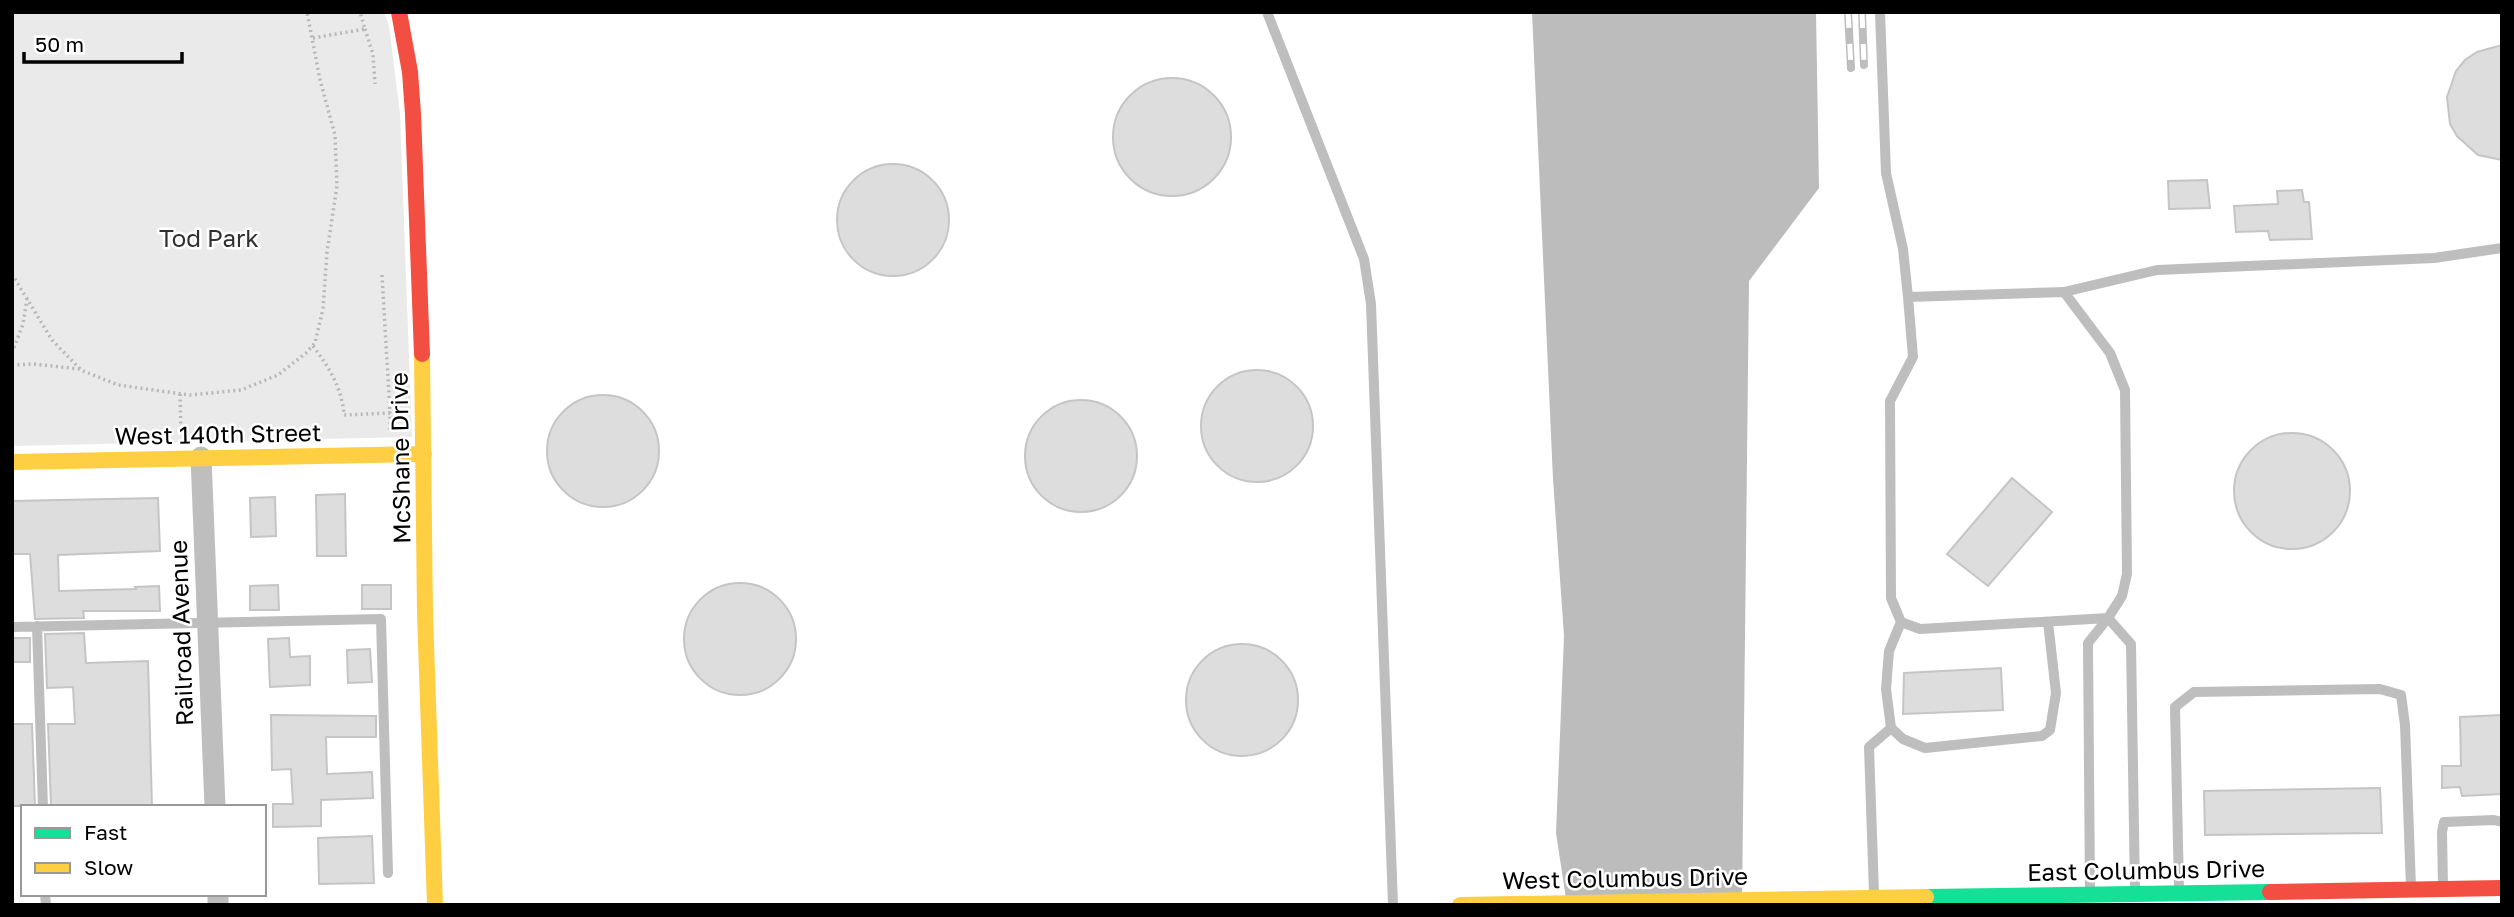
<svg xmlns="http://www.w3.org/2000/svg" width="2514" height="917" viewBox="0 0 2514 917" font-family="'Golos Text',sans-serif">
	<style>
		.green { fill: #eaeaea }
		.water { fill: #bcbcbc }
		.building { fill: #ddd; stroke: #c5c5c5; stroke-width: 2 }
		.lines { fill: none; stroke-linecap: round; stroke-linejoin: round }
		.path { stroke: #b8b8b8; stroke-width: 3.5; stroke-dasharray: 2 3.5; stroke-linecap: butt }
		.lane { stroke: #bebebe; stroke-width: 10 }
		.street { stroke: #bebebe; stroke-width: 21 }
		.fast { stroke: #16e098; stroke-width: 16 }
		.slow { stroke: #ffcf43; stroke-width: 16 }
		.jam { stroke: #f24e42; stroke-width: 16 }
		.rail-casing { stroke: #bdbdbd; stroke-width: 8 }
		.rail { stroke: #fff; stroke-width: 5; stroke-dasharray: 16; stroke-linecap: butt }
		.labels { text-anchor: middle; stroke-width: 5; stroke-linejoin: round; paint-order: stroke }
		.park-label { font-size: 24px; fill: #303030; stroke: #fff }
		.street-label { font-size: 24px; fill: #000; stroke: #fff }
	</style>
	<rect width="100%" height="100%" fill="#fff"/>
	<path class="green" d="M 12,12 L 384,12 L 389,26 L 400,114 L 412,437 L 12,446 Z"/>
	<path class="water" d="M 1532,12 L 1816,12 L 1819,188 L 1749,281 L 1742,905 L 1567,905 L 1556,833 L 1564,636 L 1553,479 Z"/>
	<path class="building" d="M 2502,45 L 2502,160 L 2478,155 L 2457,136 L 2450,124 L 2447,97 L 2456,71 L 2465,60 L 2477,52 Z
		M1113 137a59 59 0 1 1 118 0a59 59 0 1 1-118 0Z
		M837 220a56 56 0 1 1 112 0a56 56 0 1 1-112 0Z
		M 2207,180 L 2210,208 L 2169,209 L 2168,181 Z
		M 2302,190 L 2304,202 L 2309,202 L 2312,239 L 2270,240 L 2268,231 L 2236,232 L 2234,206 L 2278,204 L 2277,191 Z
		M1201 426a56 56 0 1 1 112 0a56 56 0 1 1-112 0Z
		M547 451a56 56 0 1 1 112 0a56 56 0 1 1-112 0Z
		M1025 456a56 56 0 1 1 112 0a56 56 0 1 1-112 0Z
		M2234 491a58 58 0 1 1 116 0a58 58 0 1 1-116 0Z
		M 2012,478 L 2052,512 L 1988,586 L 1947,554 Z
		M 345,494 L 346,556 L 317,556 L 316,495 Z
		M 275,497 L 276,536 L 251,537 L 250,498 Z
		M 158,498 L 160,551 L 58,555 L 59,591 L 136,589 L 135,587 L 159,586 L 160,611 L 83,611 L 84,618 L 35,619 L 30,554 L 12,554 L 12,501 Z
		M684 639a56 56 0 1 1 112 0a56 56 0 1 1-112 0Z
		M 278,585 L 279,610 L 250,610 L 250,586 Z
		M 362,585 L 391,585 L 391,609 L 362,609 Z
		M 84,633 L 86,663 L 148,661 L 152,807 L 51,805 L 48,724 L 75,724 L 73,687 L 47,688 L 45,634 Z
		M 12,638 L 30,638 L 30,662 L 12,662 Z
		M 289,638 L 290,657 L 310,656 L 310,685 L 270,687 L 268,639 Z
		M1186 700a56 56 0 1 1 112 0a56 56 0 1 1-112 0Z
		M 370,649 L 372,682 L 348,683 L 347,650 Z
		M 2001,668 L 2003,710 L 1903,714 L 1904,673 Z
		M 271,715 L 376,716 L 376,737 L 326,737 L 327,774 L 372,772 L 373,798 L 321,800 L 321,826 L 273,827 L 273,804 L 293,804 L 291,769 L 272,770 Z
		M 2501,715 L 2501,794 L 2462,796 L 2460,787 L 2442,788 L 2442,766 L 2461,766 L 2460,717 Z
		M 12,724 L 32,724 L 35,806 L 12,806 Z
		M 2380,788 L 2382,833 L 2205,835 L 2204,791 Z
		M 372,836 L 374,883 L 319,884 L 318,838 Z"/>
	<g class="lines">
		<path class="path" d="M 365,29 L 373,54 L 375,84
			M 313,38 L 365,29 L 360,12
			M 12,274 L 52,340 L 81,370 L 118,385 L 190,395 L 241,390 L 278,375 L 306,353 L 315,343 L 323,309 L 327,252 L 337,186 L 335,135 L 320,80 L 307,12
			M 382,275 L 390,413
			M 313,346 C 329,367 342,388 344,415 L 390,413 L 390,431
			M 12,353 L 23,324 L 27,299
			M 12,365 L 33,364 L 80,369
			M 180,394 L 181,435"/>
		<path class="lane" d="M 1267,12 L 1364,259 L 1371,304 L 1393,905
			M 1880,12 L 1886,173 L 1903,249 L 1908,297
			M 2064,292 L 2110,353 L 2125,390 L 2127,574 L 2122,596 L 2108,618 L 1920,629 L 1901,622 L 1891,598 L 1890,401 L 1913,357 L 1908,297 Z
			M 2064,292 L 2157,270 L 2434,258 L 2502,248
			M 1901,622 L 1889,651 L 1886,689 L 1891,728 L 1903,739 L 1925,748 L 2042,736 L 2050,730 L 2056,693 L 2048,622
			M 37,626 L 43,807
			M 12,627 L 381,619 L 388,873
			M 2443,887 L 2442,832 L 2444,822 L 2494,820 L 2502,822
			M 2179,889 L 2175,707 L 2194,692 L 2380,689 L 2401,695 L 2405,725 L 2411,887
			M 2090,891 L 2088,643 L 2108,618 L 2131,644 L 2135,891
			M 1874,893 L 1869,747 L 1891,728
			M 45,894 L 46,905"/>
		<path class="street" d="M 201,457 L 215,807
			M 218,894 L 218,905"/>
		<path class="fast" d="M 1926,897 L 2270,892"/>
		<path class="slow" d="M 422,354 L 425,614 L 435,905
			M 12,462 L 424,454
			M 1460,905 L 1926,897"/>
		<path class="jam" d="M 399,12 L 410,72 L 413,114 L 422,354
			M 2270,892 L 2502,888"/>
		<defs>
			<path id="rail" d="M 1848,12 L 1851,68
				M 1862,12 L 1864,65"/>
		</defs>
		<use href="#rail" class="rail-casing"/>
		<use href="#rail" class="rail"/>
	</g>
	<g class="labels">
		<g class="park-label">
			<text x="209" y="247">Tod Park</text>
		</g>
		<g class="street-label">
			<text transform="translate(218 435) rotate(-1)" y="8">West 140th Street</text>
			<text transform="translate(401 458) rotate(-91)" y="8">McShane Drive</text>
			<text transform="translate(182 633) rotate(-92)" y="8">Railroad Avenue</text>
			<text transform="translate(2146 871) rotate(-1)" y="8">East Columbus Drive</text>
			<text transform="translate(1625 879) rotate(-1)" y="8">West Columbus Drive</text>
		</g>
	</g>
	<rect width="2514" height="917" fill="none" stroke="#000000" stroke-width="28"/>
	<rect x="21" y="805" width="245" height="91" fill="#ffffff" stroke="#999999" stroke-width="2"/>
	<rect x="35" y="828" width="35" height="10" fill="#16e098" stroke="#999999" stroke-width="2"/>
	<text x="84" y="840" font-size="21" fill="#000000">Fast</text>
	<rect x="35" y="863" width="35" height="10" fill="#ffcf43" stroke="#999999" stroke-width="2"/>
	<text x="84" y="875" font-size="21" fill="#000000">Slow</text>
	<path d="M24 52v10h158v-10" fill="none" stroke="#000000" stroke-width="3.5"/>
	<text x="35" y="52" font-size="21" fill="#000000" stroke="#ffffff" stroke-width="5" paint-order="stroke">50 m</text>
</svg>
